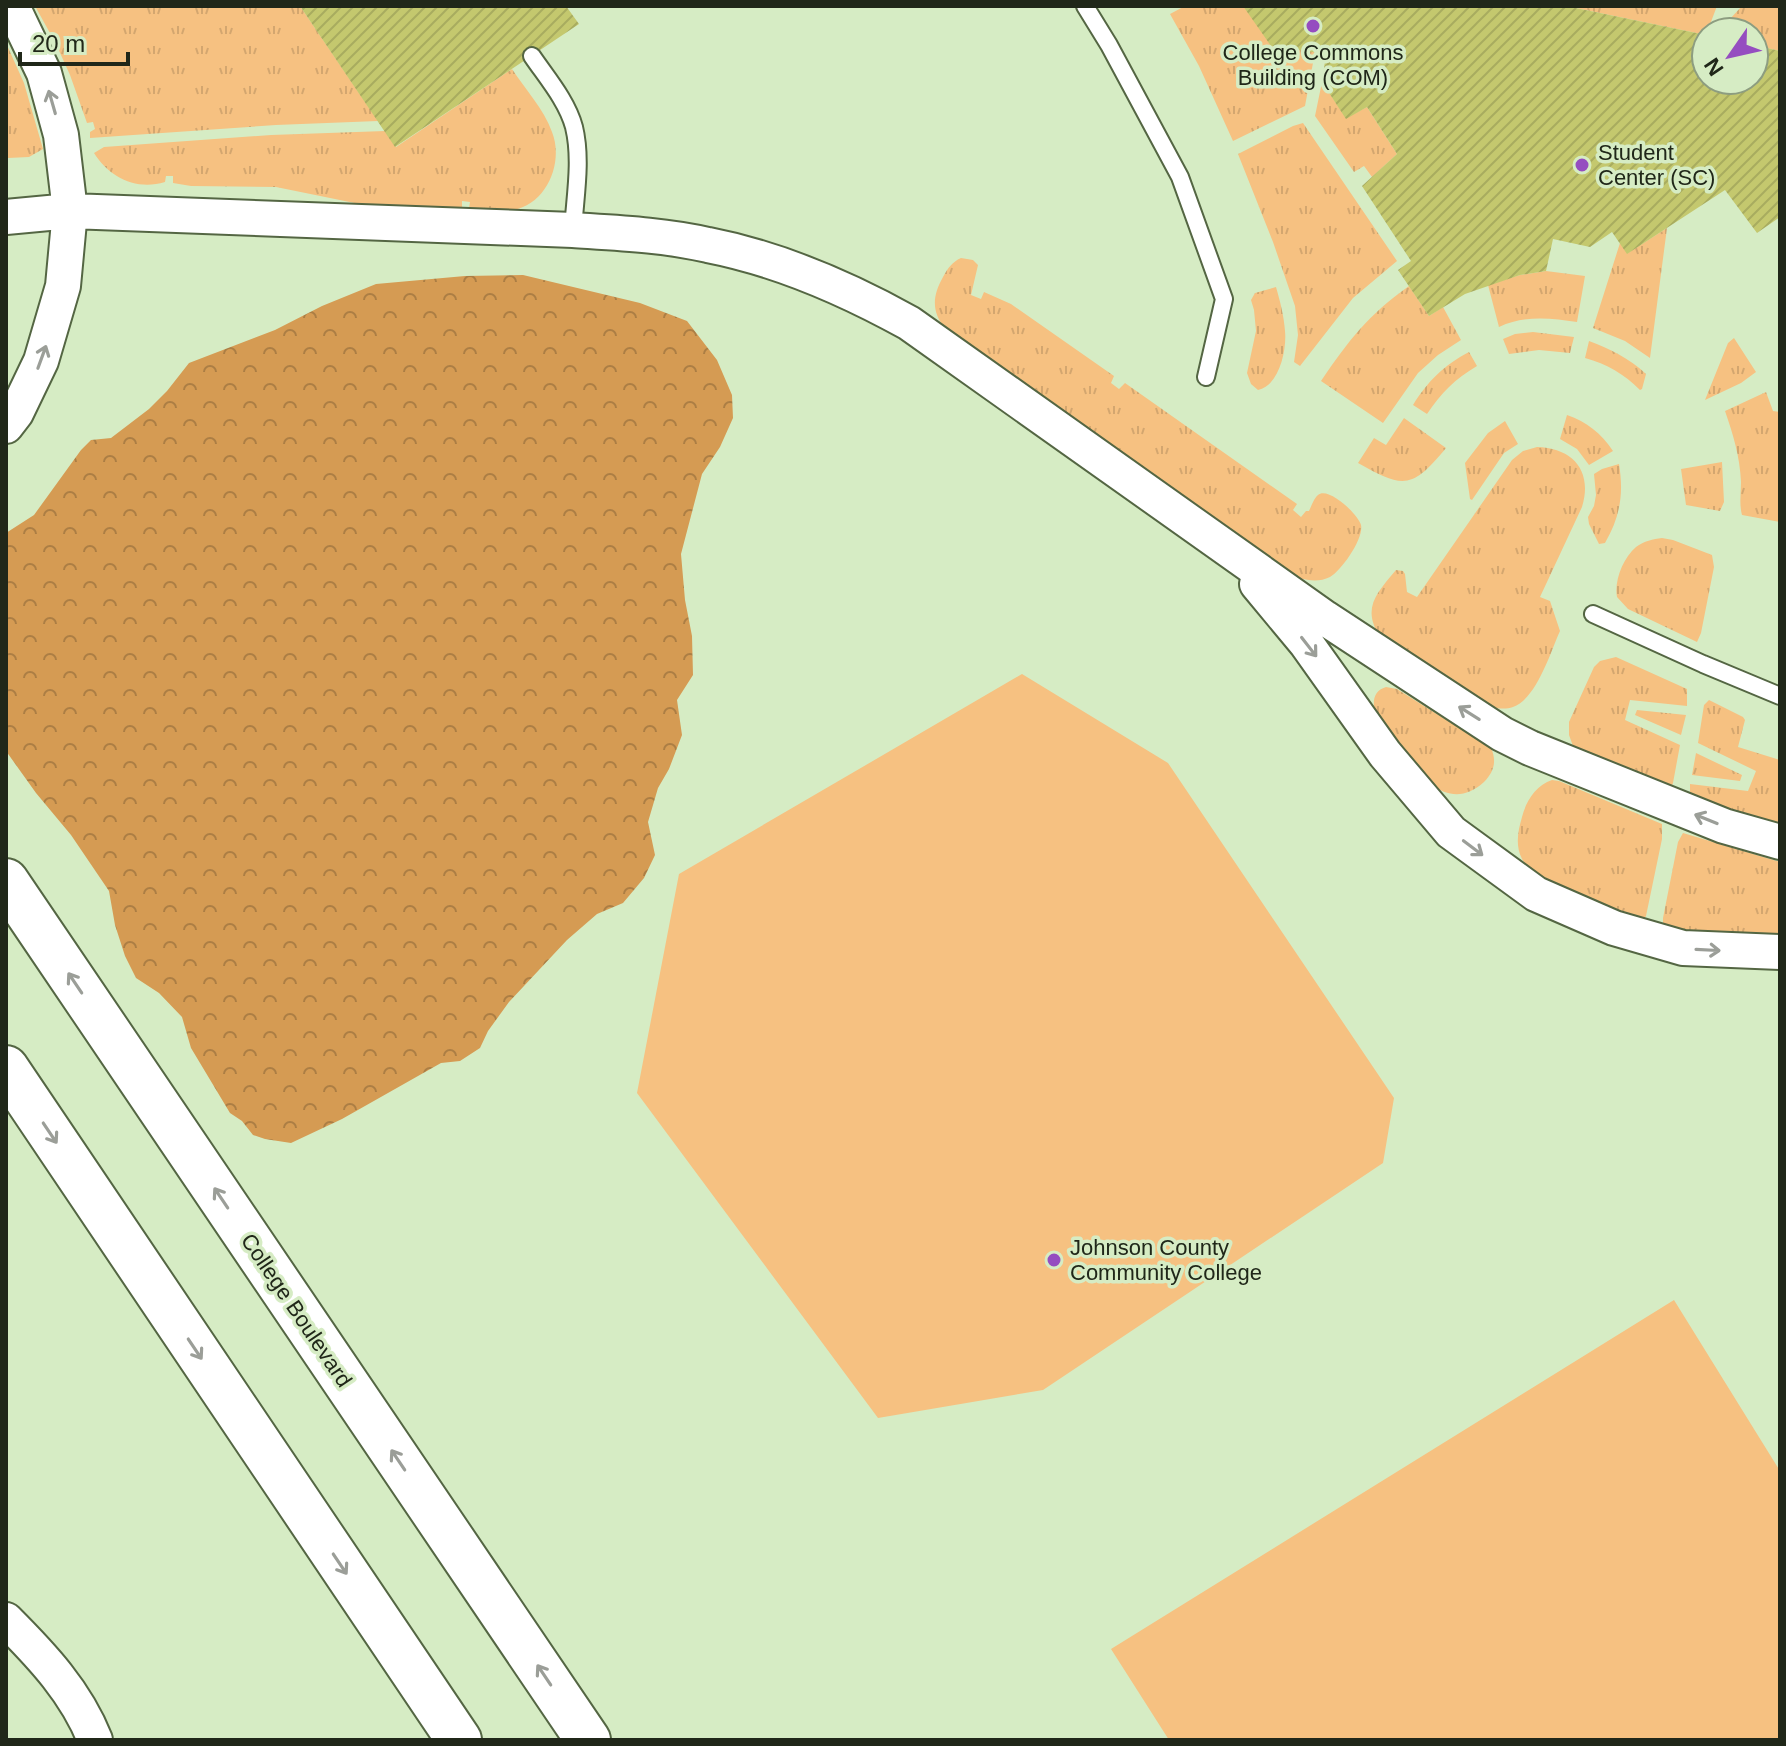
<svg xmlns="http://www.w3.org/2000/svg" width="1786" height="1746" viewBox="0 0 1786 1746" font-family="Arial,sans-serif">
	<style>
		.grass { fill: url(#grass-tufts) }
		.forest { fill: url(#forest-crowns) }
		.green { fill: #f6c181 }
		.building { fill: url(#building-hatch) }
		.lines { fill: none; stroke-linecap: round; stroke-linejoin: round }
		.lane-casing { stroke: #546643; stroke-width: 20 }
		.street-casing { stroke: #546643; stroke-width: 38 }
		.secondary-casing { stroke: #546643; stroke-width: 48 }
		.lane { stroke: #fff; stroke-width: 16 }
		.street { stroke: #fff; stroke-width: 34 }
		.secondary { stroke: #fff; stroke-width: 44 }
		.oneway { stroke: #9b9e98 }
		.poi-dot { fill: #954dc0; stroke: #d6ecc4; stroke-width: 3 }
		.labels { text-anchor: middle; stroke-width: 7; stroke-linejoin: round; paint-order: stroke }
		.poi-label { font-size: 22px; fill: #202719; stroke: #d6ecc4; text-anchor: start }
		.street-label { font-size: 22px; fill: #202719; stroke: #d6ecc4 }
	</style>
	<defs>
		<pattern id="grass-tufts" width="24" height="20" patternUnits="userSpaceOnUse" patternTransform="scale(2)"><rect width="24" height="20" fill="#f6c181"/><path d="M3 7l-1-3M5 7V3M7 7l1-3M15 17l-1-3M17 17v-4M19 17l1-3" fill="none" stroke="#d3a66f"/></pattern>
		<pattern id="forest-crowns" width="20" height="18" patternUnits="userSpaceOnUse" patternTransform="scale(2)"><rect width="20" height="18" fill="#d59b53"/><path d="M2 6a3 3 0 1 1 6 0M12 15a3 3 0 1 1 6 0" fill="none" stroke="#ac7e44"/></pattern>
		<pattern id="building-hatch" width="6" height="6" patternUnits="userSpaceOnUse" patternTransform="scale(2)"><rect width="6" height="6" fill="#c4c86e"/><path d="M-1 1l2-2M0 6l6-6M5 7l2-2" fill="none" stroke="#a8ac5f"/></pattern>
	</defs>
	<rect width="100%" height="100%" fill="#d6ecc4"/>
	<path class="grass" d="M 35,6 L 300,6 L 378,121 L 276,125 L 90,138 L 90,132 L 95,129 L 93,122 L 87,123 L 70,75 L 56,44 Z
		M 1185,6 L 1243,6 L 1315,52 L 1305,106 L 1233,141 L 1199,66 L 1170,14 Z
		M 1566,6 L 1717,6 L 1706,35 Z
		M 1742,6 L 1780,6 L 1780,51 L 1754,45 L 1754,32 L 1728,32 L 1729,20 Z
		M 6,43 L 24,83 L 43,149 L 29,157 L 8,158 L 6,149 Z
		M 512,69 C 525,89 544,109 552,132 C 564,162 547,204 513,210 C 498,213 483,210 469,208 L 470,202 L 462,201 L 462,208 L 454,211 L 384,209 L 276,187 L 191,186 L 173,183 L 173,176 L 166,176 L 165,182 C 136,191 109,177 94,153 L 104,147 L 271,135 L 385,131 L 396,147 Z
		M 1322,82 L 1346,118 L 1367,107 L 1397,154 L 1372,177 L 1364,166 L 1354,172 L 1315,116 Z
		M 1303,123 L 1397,261 L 1353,298 L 1300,366 L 1294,362 L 1298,335 L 1295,306 L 1273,242 L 1238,154 L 1293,126 Z
		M 1667,228 L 1650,358 L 1625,341 L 1593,328 L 1620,243 L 1628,253 Z
		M 961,258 L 973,260 L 978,265 L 971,295 L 981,299 L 984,292 L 1011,304 L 1114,376 L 1111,383 L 1119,389 L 1125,383 L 1297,504 L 1293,510 L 1301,517 L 1306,511 L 1309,511 C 1311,507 1314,498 1318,495 C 1328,486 1358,514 1361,525 C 1364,538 1342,570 1330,577 C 1320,582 1310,581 1299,578 L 944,327 C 931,310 933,295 943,277 C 948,268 952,262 961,258 Z
		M 1546,271 L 1585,276 L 1577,322 C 1550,318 1525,315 1499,327 L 1488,285 L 1520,275 Z
		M 1409,286 L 1429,316 L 1443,307 L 1461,340 L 1438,355 L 1418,373 L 1383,423 L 1321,381 C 1349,340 1368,315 1409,286 Z
		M 1276,287 C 1280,301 1284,316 1285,331 C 1287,350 1279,386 1258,390 L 1251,384 L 1247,373 L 1256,331 L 1254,310 L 1251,300 L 1255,293 Z
		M 1533,332 L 1574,337 L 1570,353 L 1539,350 L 1509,354 L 1503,339 L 1515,334 Z
		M 1734,338 L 1756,372 L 1741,383 L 1705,400 L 1728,343 Z
		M 1589,341 C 1610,349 1629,358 1646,374 L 1642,389 L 1640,390 C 1624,374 1607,364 1585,358 Z
		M 1469,352 L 1477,366 C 1455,379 1441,393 1427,414 L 1413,405 C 1428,381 1444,365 1469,352 Z
		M 1766,392 L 1773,411 L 1780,412 L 1780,522 L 1742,515 C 1739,504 1741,493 1741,482 C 1740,457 1733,434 1725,411 Z
		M 1567,415 C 1587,422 1601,433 1613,451 L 1589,465 L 1577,449 L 1560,439 Z
		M 1404,418 L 1446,448 C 1412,489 1404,489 1358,463 L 1374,438 L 1386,445 Z
		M 1505,421 L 1518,444 L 1504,453 L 1472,500 L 1470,499 L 1465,463 L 1488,433 Z
		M 1537,447 C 1573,448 1593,471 1582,507 L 1540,597 L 1550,601 L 1560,631 C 1550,653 1537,698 1513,707 C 1505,710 1497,708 1488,707 L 1381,638 C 1361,609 1376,594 1396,570 L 1403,571 L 1405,574 L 1407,592 L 1417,597 L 1512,460 L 1523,451 Z
		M 1722,462 L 1724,502 L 1720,511 L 1686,505 L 1681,469 Z
		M 1619,464 C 1624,494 1620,517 1605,543 L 1599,544 L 1589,524 L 1588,517 L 1594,506 L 1596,495 L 1594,474 L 1602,469 Z
		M 1662,538 L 1673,540 L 1712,555 L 1714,567 L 1701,633 L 1697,642 L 1628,609 L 1617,597 C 1614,581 1623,558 1636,547 C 1644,541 1653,539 1662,538 Z
		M 1616,657 L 1687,689 L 1687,706 L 1630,700 L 1625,720 L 1680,745 L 1673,783 L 1669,792 L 1579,753 L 1573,746 L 1569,735 L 1569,722 L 1594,667 L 1600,661 Z
		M 1386,687 L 1397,689 L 1491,748 C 1497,761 1494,772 1484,782 C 1436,826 1395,739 1374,707 C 1373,697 1376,690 1386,687 Z
		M 1709,700 L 1743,717 L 1745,720 L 1738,747 L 1780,760 L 1780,829 L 1690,800 L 1690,784 L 1748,791 L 1756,771 L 1698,743 L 1704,705 Z
		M 1637,710 L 1686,715 L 1681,735 L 1635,715 Z
		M 1696,753 L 1742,775 L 1740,781 L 1692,775 Z
		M 1552,780 L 1559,781 L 1662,824 L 1662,839 L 1646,916 L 1641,923 C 1615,911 1534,882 1522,859 C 1515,845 1518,831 1522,817 C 1526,801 1536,785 1552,780 Z
		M 1683,833 L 1780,862 L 1780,944 L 1663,930 L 1663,918 L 1678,842 Z"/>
	<path class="forest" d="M 523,275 L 640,303 L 687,321 L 717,360 L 732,395 L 733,418 L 720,447 L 702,474 L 681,554 L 685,600 L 692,636 L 693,675 L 677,700 L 682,735 L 669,769 L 658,788 L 648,822 L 655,855 L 644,878 L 623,903 L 597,914 L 567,940 L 509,1002 L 488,1031 L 480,1048 L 460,1061 L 441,1063 L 342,1119 L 291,1143 L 265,1139 L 253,1135 L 242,1121 L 230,1113 L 191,1048 L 182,1017 L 159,993 L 136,978 L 125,956 L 115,925 L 109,891 L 71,835 L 36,793 L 6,751 L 6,533 L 34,515 L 81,450 L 91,440 L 111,438 L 149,409 L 167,391 L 189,363 L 275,330 L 322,306 L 376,284 L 465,276 Z"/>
	<path class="green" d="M 1022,674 L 1168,763 L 1394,1098 L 1383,1163 L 1043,1390 L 878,1418 L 637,1093 L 679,874 Z
		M 1674,1300 L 1780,1471 L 1780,1740 L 1169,1740 L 1111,1649 Z"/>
	<path class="building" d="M 300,6 L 566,6 L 579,24 L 395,147 Z
		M 1243,6 L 1566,6 L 1706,35 L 1706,80 L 1754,80 L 1754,45 L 1780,51 L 1780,217 L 1757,233 L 1725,190 L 1627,254 L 1612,232 L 1590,247 L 1553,239 L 1546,271 L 1520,275 L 1465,294 L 1429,316 L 1398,270 L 1411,261 L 1362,186 L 1397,154 L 1367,107 L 1346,119 L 1322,82 L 1326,54 L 1271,46 Z"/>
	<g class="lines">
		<defs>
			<path id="lane" d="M 1085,6 L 1109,45 L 1180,177 L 1224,299 L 1206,377
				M 532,56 C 547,78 567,101 574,127 C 582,160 575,197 573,230
				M 1593,614 L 1703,664 L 1780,696"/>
			<path id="street" d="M 6,217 L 70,211 L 573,230 C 618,233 664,235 708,245 C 780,259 846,288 909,323 L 1325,618 L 1502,734 L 1530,748 L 1724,826 L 1780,842
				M 6,426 L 16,413 L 41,361 L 63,286 L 70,211 L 61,135 L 44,73 L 12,6
				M 1257,584 L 1306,643 L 1385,754 L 1451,832 L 1536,894 L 1614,928 L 1683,948 L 1780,952
				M 6,1620 C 42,1656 76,1692 95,1740"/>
			<path id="secondary" d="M 6,881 L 588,1740
				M 6,1068 L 459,1740"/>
		</defs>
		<use href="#lane" class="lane-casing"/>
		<use href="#street" class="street-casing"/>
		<use href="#secondary" class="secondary-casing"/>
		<use href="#lane" class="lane"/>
		<use href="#street" class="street"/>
		<use href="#secondary" class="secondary"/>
	</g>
	<defs><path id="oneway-shaft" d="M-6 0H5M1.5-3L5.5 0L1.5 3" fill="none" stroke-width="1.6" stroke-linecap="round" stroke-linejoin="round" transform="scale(2)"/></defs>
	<g class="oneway">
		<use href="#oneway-shaft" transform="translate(52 102) rotate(-106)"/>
		<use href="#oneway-shaft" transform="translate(42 357) rotate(-70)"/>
		<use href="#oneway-shaft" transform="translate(1309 647) rotate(52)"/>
		<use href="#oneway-shaft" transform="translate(1469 713) rotate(-148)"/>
		<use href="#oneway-shaft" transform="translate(1706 819) rotate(-158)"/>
		<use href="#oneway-shaft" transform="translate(1473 848) rotate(37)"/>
		<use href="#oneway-shaft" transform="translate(1708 950) rotate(3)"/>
		<use href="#oneway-shaft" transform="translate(75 983) rotate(-124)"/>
		<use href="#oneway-shaft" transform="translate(50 1133) rotate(56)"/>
		<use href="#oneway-shaft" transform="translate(221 1198) rotate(-124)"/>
		<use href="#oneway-shaft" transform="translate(195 1349) rotate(56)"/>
		<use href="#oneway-shaft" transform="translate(398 1460) rotate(-124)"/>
		<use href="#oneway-shaft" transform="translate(340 1564) rotate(56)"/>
		<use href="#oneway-shaft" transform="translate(544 1675) rotate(-124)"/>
	</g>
	<g class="poi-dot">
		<circle cx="1313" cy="26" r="8"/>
		<circle cx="1582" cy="165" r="8"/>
		<circle cx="1054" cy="1260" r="8"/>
	</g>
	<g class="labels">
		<g class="poi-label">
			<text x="1313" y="60" text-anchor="middle">College Commons<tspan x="1313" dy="25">Building (COM)</tspan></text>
			<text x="1598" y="160">Student<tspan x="1598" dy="25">Center (SC)</tspan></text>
			<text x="1070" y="1255">Johnson County<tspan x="1070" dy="25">Community College</tspan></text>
		</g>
		<g class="street-label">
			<text transform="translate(297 1310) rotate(56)" y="8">College Boulevard</text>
		</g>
	</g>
	<rect width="1786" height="1746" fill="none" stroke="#202719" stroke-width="16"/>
	<g transform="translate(1730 56) rotate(236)"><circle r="38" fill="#d6ecc4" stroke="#8d9d80" stroke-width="2"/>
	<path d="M0-6L14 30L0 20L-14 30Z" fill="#954dc0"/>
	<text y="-12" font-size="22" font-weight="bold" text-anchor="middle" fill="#202719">N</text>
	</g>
	<path d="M20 52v12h108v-12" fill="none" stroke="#202719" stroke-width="4"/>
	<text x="32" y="52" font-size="24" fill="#202719" stroke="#d6ecc4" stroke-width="6" paint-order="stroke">20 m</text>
</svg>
